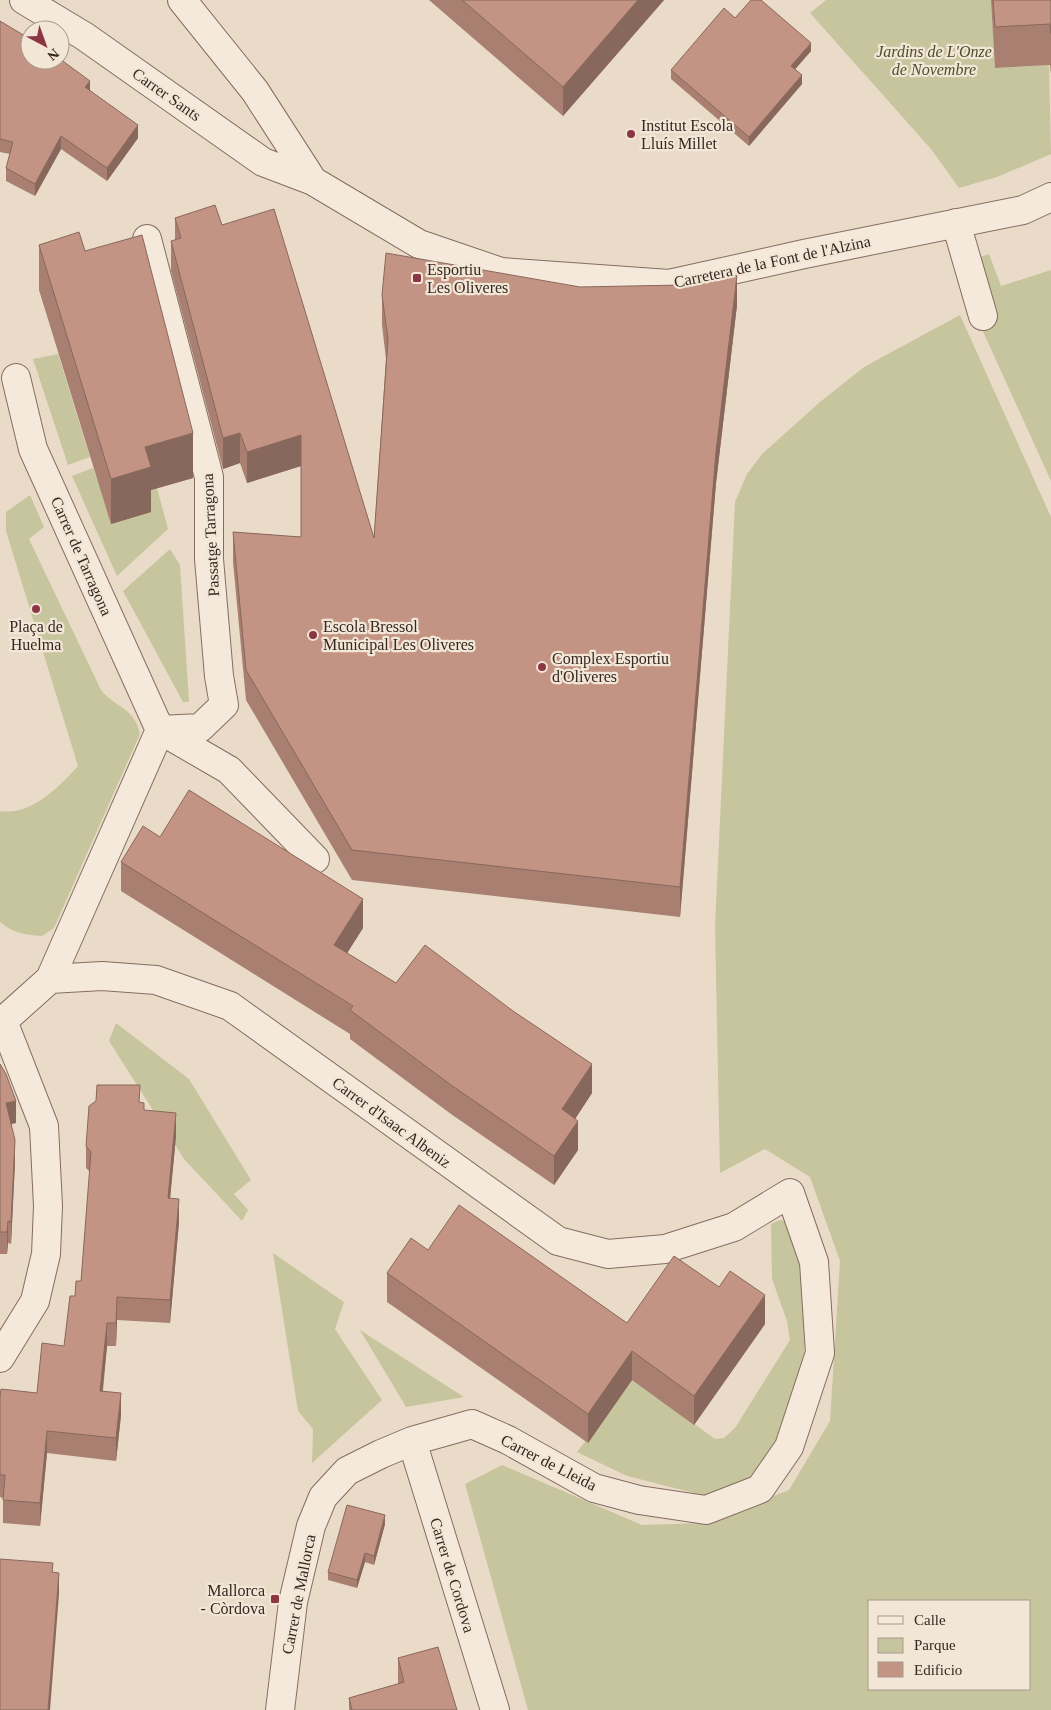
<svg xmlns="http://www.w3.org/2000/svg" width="1051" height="1710" viewBox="0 0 1051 1710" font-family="Georgia,serif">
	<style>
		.green { fill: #c7c59d; fill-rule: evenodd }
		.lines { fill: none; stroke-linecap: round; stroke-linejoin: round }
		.minor-casing { stroke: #846d5f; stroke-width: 30 }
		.minor { stroke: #f5e9db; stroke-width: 28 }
		.wall { fill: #a87f71 }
		.shaded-wall { fill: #88685c }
		.building { fill: #c39483; stroke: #88685c }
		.poi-dot { fill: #8c3644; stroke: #f2e6d7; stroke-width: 2 }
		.labels { text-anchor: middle; stroke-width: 4.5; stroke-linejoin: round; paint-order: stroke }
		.park-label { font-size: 16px; font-style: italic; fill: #4c502a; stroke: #f2e6d7 }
		.street-label { font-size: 16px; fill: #362821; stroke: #f2e6d7 }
		.poi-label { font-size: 16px; fill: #362821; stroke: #f2e6d7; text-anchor: start }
	</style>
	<rect width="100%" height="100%" fill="#eadbc9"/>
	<path class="green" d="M 826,0 L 991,0 L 995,68 L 1049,65 L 1051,154 L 997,177 L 959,188 L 931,149 L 810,13 Z
		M 989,254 L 1001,286 L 1051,270 L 1051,481 L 971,305 L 977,258 Z
		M 960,315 L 1051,517 L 1051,1710 L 528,1710 L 465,1484 L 502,1465 L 642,1525 L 704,1523 L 789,1490 L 830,1421 L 840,1261 L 810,1177 L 765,1149 L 720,1173 L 715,926 L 735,502 L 747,474 L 762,454 L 820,402 L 864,367 ZM 870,1601 L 1030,1601 L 1030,1689 L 870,1689 Z
		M 58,354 L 90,457 L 68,465 L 33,359 Z
		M 93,468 L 112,521 L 146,490 L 157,488 L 168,529 L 117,576 L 72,476 Z
		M 30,495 L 44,527 L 29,539 L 101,690 C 116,708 135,708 140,734 L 54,928 L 42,936 C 25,935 13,933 0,922 L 0,811 C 31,816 59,787 78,766 L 6,531 L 6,512 Z
		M 170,549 L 180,565 L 189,702 L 183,702 L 123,591 Z
		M 116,1023 L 189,1079 L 251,1180 L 234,1194 L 248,1210 L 242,1221 L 184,1159 L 109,1041 Z
		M 780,1220 L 789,1222 L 809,1301 L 804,1354 L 794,1396 L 774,1453 L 754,1479 L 706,1496 L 627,1476 L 577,1452 L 611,1408 L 626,1355 L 661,1400 L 715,1439 L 724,1438 L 735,1428 L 790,1340 L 787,1321 L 772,1279 L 771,1224 Z
		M 273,1253 L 344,1302 L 335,1329 L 382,1400 L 312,1463 L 313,1429 L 298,1411 Z
		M 360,1330 L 464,1397 L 406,1407 Z"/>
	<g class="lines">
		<defs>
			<path id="minor" d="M 24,0 L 84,36 L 263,162 L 313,181
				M 182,0 L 255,91 L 313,181 L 419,244 L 501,272 L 669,284 L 804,254 L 1023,210 L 1051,197
				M 956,223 L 983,316
				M 147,239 L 209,477 L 209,559 L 219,676 L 224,705 L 200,728 L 160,730
				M 16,378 L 33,449 L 160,730 L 229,770 L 315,859
				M 50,979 L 160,730
				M 3,1021 L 50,979 L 102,976 L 156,980 L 230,1006 L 558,1241 L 608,1254 L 665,1249 L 734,1227 L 790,1193 L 814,1262 L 820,1353 L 789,1447 L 760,1489 L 706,1510 L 639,1500 L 594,1488 L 508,1440 L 472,1424 L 412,1441 L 381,1454 L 347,1471 L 323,1497 L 311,1526 L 293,1602 L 280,1710
				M 0,1358 L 35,1301 L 46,1254 L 48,1206 L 44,1126 L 3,1021
				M 412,1441 L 495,1710"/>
		</defs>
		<use href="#minor" class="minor-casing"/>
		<use href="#minor" class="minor"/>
	</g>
	<path class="wall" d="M 429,0 L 664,0 L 563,116 Z
		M 991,0 L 1051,0 L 1051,74 L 1050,65 L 995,68 Z
		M 735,18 L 811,51 L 795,69 L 802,84 L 749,146 L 671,79 L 671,70 Z
		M 0,21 L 90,90 L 138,138 L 107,181 L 61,149 L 35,196 L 6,181 L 6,168 L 10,154 L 0,152 Z
		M 175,218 L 222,225 L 374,538 L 386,359 L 382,325 L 382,295 L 580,287 L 737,305 L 716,483 L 680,917 L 352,880 L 246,700 L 233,562 L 233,532 L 301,537 L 301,466 L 247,483 L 240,463 L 223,469 L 171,271 L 171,241 L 175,240 Z
		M 39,245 L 85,251 L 193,478 L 151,490 L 151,512 L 111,524 L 39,290 Z
		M 160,837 L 363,928 L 347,953 L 396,983 L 592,1093 L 575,1119 L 578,1150 L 554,1185 L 451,1114 L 350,1039 L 350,1034 L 121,891 L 121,862 Z
		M 0,1064 L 16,1123 L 11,1124 L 15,1162 L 11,1244 L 8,1243 L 7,1254 L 0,1254 Z
		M 140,1102 L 144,1110 L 176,1136 L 170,1198 L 179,1222 L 170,1323 L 117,1320 L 116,1346 L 107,1346 L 103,1391 L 121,1415 L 116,1461 L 47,1453 L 40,1526 L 3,1523 L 3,1498 L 0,1497 L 0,1397 L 37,1393 L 64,1346 L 75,1296 L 81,1281 L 90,1172 L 86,1168 L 86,1146 Z
		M 428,1250 L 627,1323 L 765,1324 L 694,1425 L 632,1380 L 588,1443 L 387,1302 L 387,1273 Z
		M 385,1524 L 374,1565 L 365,1562 L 357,1588 L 328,1580 L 328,1572 Z
		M 398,1658 L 457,1710 L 349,1710 L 349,1698 L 398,1684 Z"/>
	<path class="shaded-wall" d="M 638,0 L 664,0 L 563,116 L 563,87 Z
		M 811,43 L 811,51 L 791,74 L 791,66 Z
		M 802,75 L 802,84 L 749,146 L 749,137 Z
		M 90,81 L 90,94 L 85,87 Z
		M 138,125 L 138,138 L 107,181 L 107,168 Z
		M 61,136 L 61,149 L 35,196 L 35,184 Z
		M 737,275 L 737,305 L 716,483 L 680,917 L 680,887 L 716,452 Z
		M 193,433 L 193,478 L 151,490 L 151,512 L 111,524 L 111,479 L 145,447 Z
		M 240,433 L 240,463 L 223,469 L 223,438 Z
		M 301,435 L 301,466 L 247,483 L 247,452 Z
		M 363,899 L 363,928 L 334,974 L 334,945 Z
		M 592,1064 L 592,1093 L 562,1139 L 562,1109 Z
		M 16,1101 L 16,1123 L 6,1125 L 6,1103 Z
		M 176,1113 L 176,1136 L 168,1220 L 168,1198 Z
		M 578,1121 L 578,1150 L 554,1185 L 554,1156 Z
		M 15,1140 L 15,1162 L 11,1244 L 11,1222 Z
		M 179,1199 L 179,1222 L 170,1323 L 170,1300 Z
		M 8,1221 L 8,1243 L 7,1254 L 7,1232 Z
		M 765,1295 L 765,1324 L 694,1425 L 694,1396 Z
		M 117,1297 L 117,1320 L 116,1346 L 116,1323 Z
		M 107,1323 L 107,1346 L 100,1413 L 100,1391 Z
		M 632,1351 L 632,1380 L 588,1443 L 588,1414 Z
		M 121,1393 L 121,1415 L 116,1461 L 116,1438 Z
		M 47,1431 L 47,1453 L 40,1526 L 40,1503 Z
		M 385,1515 L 385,1524 L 374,1565 L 374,1556 Z
		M 365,1553 L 365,1562 L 357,1588 L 357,1580 Z
		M 59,1573 L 59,1594 L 50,1710 L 48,1710 Z"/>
	<path class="building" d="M 462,0 L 638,0 L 563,87 Z
		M 751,0 L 761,0 L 811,43 L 791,66 L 802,75 L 749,137 L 671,70 L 724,8 L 735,18 Z
		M 993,0 L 1051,0 L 1051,34 L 1050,24 L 995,27 Z
		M 0,21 L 30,39 L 30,60 L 60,60 L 60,59 L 90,81 L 85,87 L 138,125 L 107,168 L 61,136 L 35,184 L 6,168 L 13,142 L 0,139 Z
		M 215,205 L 222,225 L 274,209 L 374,538 L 388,339 L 382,295 L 386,253 L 580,287 L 681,285 L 737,275 L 716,452 L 680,887 L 352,850 L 246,670 L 233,532 L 301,537 L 301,435 L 247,452 L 240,433 L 223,438 L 171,241 L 181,238 L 175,218 Z
		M 79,232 L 85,251 L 142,235 L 193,433 L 145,447 L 151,467 L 111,479 L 39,245 Z
		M 189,790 L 363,899 L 334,945 L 396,983 L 425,945 L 513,1011 L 592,1064 L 562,1109 L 578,1121 L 554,1156 L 451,1085 L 350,1010 L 353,1006 L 121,862 L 143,826 L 160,837 Z
		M 0,1064 L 6,1074 L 16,1101 L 6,1103 L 15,1140 L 11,1222 L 8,1221 L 7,1232 L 0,1232 Z
		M 97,1085 L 140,1085 L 139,1102 L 144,1103 L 144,1110 L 176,1113 L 168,1198 L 179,1199 L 170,1300 L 117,1297 L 116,1323 L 107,1323 L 100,1391 L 121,1393 L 116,1438 L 47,1431 L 40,1503 L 3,1500 L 5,1475 L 0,1475 L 0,1397 L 1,1389 L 37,1393 L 42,1343 L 64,1346 L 70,1296 L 75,1296 L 76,1281 L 81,1281 L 91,1152 L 86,1146 L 89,1106 L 96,1101 Z
		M 459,1205 L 627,1323 L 674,1256 L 719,1287 L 730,1271 L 765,1295 L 694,1396 L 632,1351 L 588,1414 L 387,1273 L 411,1238 L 428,1250 Z
		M 347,1505 L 385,1515 L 374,1556 L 365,1553 L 357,1580 L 328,1572 Z
		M 0,1559 L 53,1563 L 52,1572 L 59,1573 L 48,1710 L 0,1710 Z
		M 438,1647 L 457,1710 L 352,1710 L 349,1698 L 404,1682 L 398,1658 Z"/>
	<g class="poi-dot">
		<circle cx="631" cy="134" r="5"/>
		<rect x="412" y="273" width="10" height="10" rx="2.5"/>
		<circle cx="36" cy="609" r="5"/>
		<circle cx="313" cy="635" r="5"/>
		<circle cx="542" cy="667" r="5"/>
		<rect x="270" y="1594" width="10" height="10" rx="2.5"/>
	</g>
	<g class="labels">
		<g class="park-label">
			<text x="934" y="57">Jardins de L'Onze<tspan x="934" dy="18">de Novembre</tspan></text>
		</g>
		<g class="street-label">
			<text transform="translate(167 94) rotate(35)" y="6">Carrer Sants</text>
			<text transform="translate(772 261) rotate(-12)" y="6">Carretera de la Font de l'Alzina</text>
			<text transform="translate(210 535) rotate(-93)" y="6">Passatge Tarragona</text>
			<text transform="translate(82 556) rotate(66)" y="6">Carrer de Tarragona</text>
			<text transform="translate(392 1122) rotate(36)" y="6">Carrer d'Isaac Albeniz</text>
			<text transform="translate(549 1462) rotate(27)" y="6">Carrer de Lleida</text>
			<text transform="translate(453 1575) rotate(73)" y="6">Carrer de Cordova</text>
			<text transform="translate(298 1594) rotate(-79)" y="6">Carrer de Mallorca</text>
		</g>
		<g class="poi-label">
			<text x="641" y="131">Institut Escola<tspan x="641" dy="18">Lluís Millet</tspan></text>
			<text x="427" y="275">Esportiu<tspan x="427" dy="18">Les Oliveres</tspan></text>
			<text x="36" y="632" text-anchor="middle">Plaça de<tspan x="36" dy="18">Huelma</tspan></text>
			<text x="323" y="632">Escola Bressol<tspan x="323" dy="18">Municipal Les Oliveres</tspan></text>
			<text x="552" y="664">Complex Esportiu<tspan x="552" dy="18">d'Oliveres</tspan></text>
			<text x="265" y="1596" text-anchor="end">Mallorca<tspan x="265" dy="18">- Còrdova</tspan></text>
		</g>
	</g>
	<rect x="868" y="1600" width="162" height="90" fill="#f2e6d7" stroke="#a79a8e"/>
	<rect x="878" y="1616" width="25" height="8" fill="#f5e9db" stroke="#a79a8e"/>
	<text x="914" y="1625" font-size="15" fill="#362821">Calle</text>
	<rect x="878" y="1638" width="25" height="15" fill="#c7c59d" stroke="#a79a8e"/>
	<text x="914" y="1650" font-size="15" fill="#362821">Parque</text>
	<rect x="878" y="1662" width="25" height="15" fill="#c39483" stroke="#a79a8e"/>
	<text x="914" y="1675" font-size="15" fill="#362821">Edificio</text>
	<g transform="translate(45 45) rotate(139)"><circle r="24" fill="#f2e6d7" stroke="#a79a8e"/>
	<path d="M0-4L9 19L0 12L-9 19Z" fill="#8c3644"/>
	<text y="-8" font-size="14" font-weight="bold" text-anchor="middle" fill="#362821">N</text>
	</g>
</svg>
